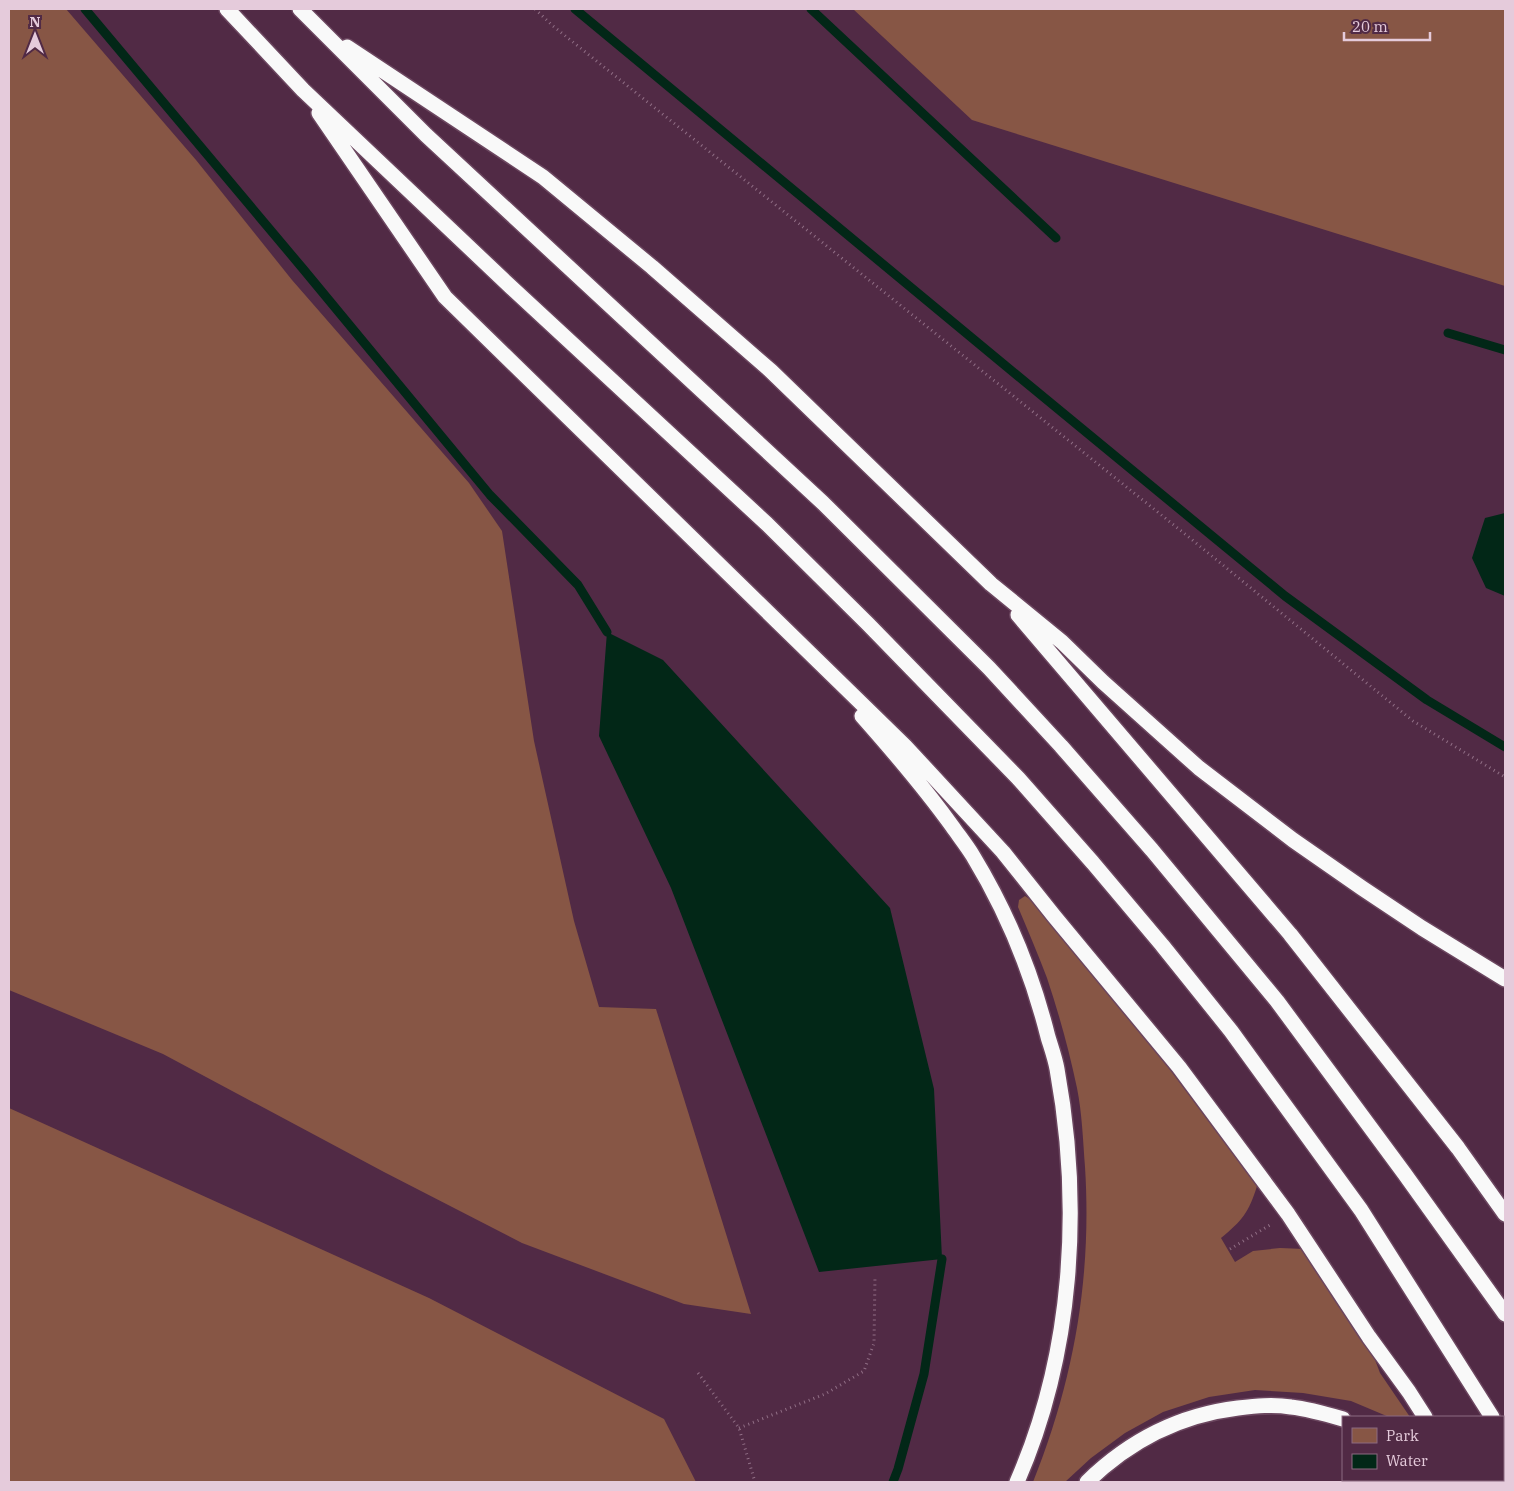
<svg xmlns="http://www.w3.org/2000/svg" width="1514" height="1491" viewBox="0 0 1514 1491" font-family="'IBM Plex Serif',serif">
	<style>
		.green { fill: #875645 }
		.water { fill: #022717 }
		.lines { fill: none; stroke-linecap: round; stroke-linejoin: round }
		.stream { stroke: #022717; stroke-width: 9 }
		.highway-casing { stroke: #6c4760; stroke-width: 18 }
		.path { stroke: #916f86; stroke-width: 3; stroke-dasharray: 1 4; stroke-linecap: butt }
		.highway { stroke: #f9f9f9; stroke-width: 15 }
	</style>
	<rect width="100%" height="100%" fill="#512a45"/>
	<path class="green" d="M 9,9 L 66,9 L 196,160 L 292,280 L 469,483 L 502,531 L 534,741 L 574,921 L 599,1007 L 656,1009 L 751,1314 L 684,1304 L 522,1243 L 384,1172 L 163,1054 L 9,990 Z
		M 853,9 L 1505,9 L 1505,286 L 972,120 Z
		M 1025,896 L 1033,901 L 1168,1067 L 1257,1186 C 1249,1212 1242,1221 1221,1238 L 1235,1262 L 1253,1251 L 1280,1248 L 1304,1249 L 1374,1357 L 1380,1373 L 1410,1417 L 1389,1417 L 1351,1401 L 1303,1393 L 1255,1390 L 1209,1397 L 1163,1412 L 1125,1433 L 1091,1458 L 1065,1482 L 1033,1482 C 1074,1380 1092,1277 1085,1167 C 1083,1140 1082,1113 1077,1088 C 1069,1050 1059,1014 1047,978 C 1038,954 1028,931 1018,907 L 1019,900 Z
		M 9,1108 L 429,1298 L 664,1419 L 696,1482 L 9,1482 Z"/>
	<path class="water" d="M 1505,513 L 1505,596 L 1486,588 L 1472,558 L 1485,518 Z
		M 607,632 L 663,660 L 890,908 L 934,1089 L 942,1259 L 819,1272 L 671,888 L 599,736 Z"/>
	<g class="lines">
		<path class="stream" d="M 85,9 L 304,270 L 490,495 L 578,585 L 607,632
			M 575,9 L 1007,367 L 1285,596 L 1427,700 L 1505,747
			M 811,9 L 1056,238
			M 1448,333 L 1505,350
			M 893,1482 L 898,1469 L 924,1374 L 942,1259"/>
		<defs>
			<path id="highway" d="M 227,9 L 303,90 L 512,288 L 767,524 L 868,624 L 1018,778 L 1093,863 L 1162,945 L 1231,1031 L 1361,1210 L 1492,1417
				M 300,9 L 426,135 L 823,503 L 989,668 L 1061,746 L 1152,850 L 1277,1001 L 1404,1173 L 1505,1314
				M 347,47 L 543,177 L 652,267 L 771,371 L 991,584 L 1062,642 L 1103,682 L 1199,768 L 1293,840 L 1362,888 L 1422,928 L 1505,979
				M 319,113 L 445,297 L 905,746 L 1003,852 L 1054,916 L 1179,1067 L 1288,1214 L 1369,1337 L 1409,1392 L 1425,1417
				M 1018,615 L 1290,934 L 1458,1148 L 1505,1214
				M 862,716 C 893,751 924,787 952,826 C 959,836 967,846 973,856 C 1007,912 1032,973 1048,1037 C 1051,1047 1055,1058 1057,1069 C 1082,1206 1073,1354 1017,1482
				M 1503,1435 L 1505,1439
				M 1438,1480 L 1440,1482
				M 1464,1480 L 1465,1482
				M 1087,1482 C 1129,1441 1180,1415 1238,1408 C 1255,1406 1273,1404 1291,1407 C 1309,1409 1326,1414 1343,1419"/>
		</defs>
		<use href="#highway" class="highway-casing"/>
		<path class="path" d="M 535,9 L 553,26 L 1185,534 L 1413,721 L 1505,777
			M 1230,1249 L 1270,1225
			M 698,1373 L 739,1428 L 755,1482
			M 739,1428 L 825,1394 L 864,1371 L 874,1343 L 875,1276"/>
		<use href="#highway" class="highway"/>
	</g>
	<rect width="1514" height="1491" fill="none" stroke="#e5cbdb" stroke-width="20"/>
	<rect x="1342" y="1416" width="162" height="65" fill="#512a45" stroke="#8c6a81"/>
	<rect x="1352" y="1428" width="25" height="15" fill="#875645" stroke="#8c6a81"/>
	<text x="1386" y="1441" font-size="15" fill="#e5cbdb">Park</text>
	<rect x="1352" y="1454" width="25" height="15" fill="#022717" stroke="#8c6a81"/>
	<text x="1386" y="1466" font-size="15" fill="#e5cbdb">Water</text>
	<g transform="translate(35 35)" stroke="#512a45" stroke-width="4" paint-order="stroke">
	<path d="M0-4L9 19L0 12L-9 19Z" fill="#e5cbdb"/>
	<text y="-8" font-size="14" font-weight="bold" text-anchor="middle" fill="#e5cbdb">N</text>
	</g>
	<path d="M1344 32v8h86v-8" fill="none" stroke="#e5cbdb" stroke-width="2.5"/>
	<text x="1352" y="32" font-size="15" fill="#e5cbdb" stroke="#512a45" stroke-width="4" paint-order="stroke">20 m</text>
</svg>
